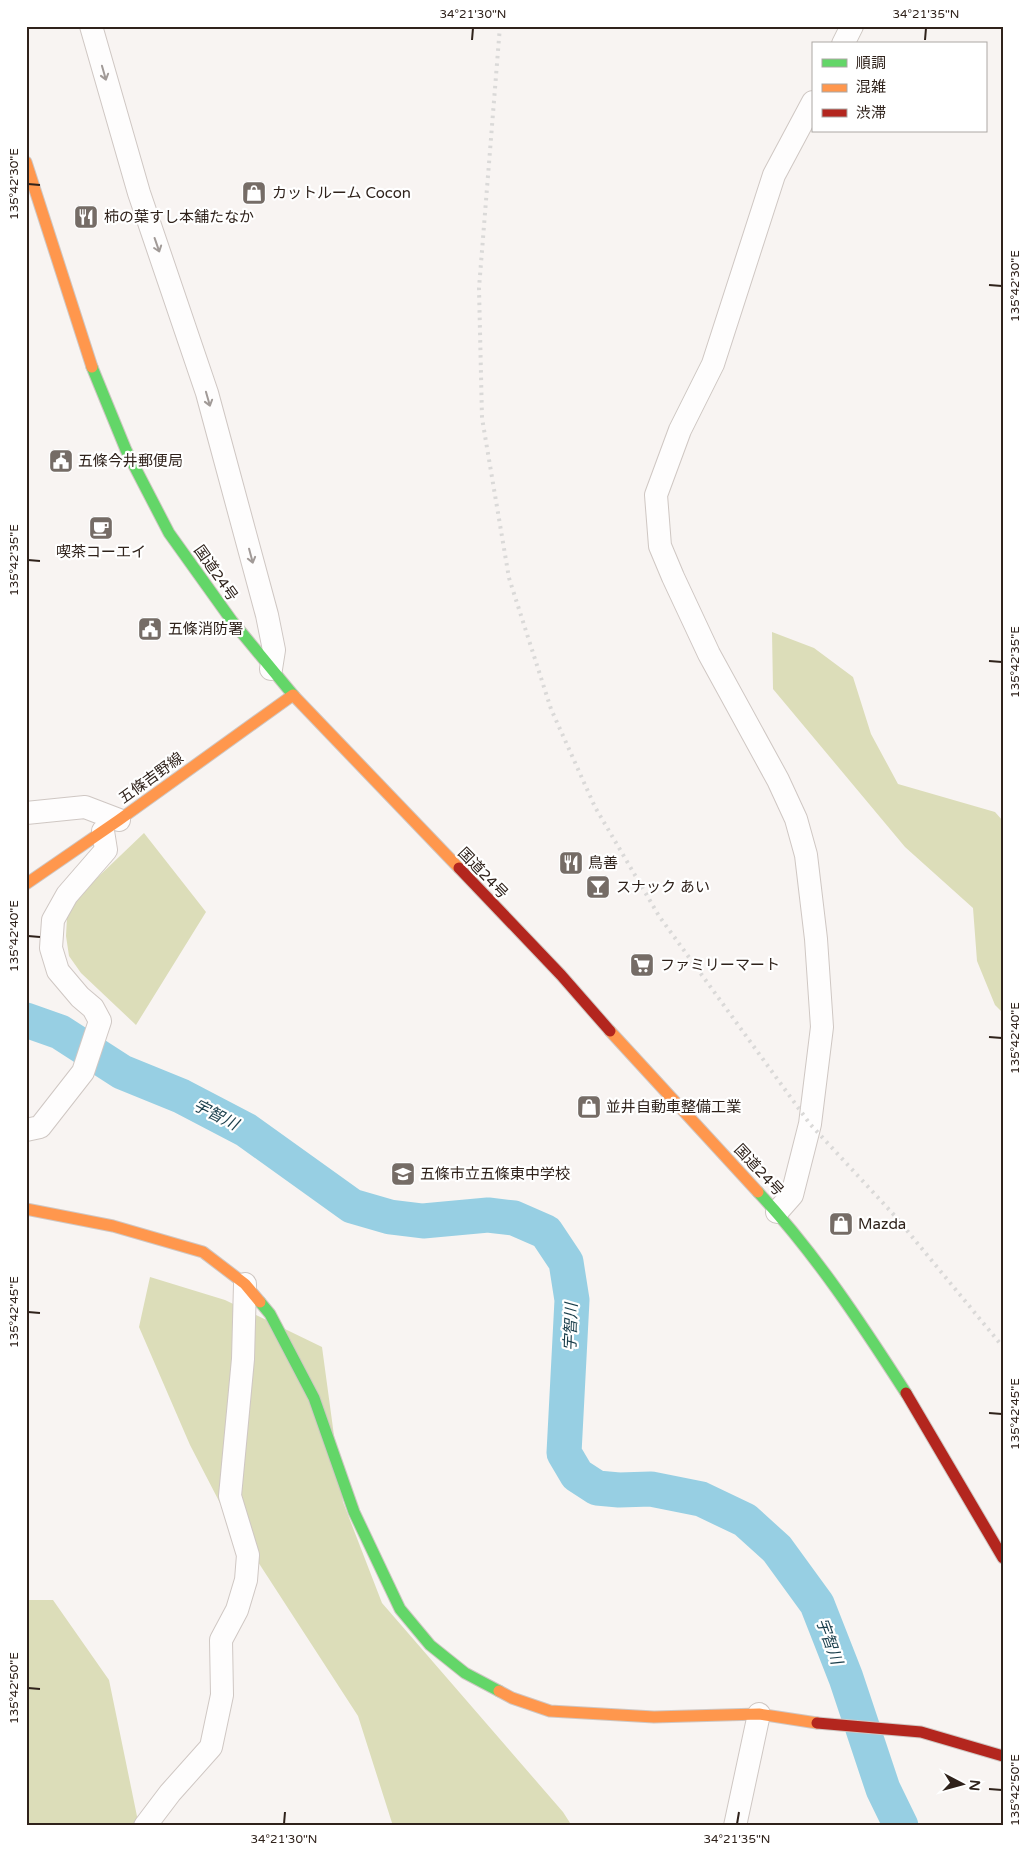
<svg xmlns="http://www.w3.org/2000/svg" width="1029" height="1852" viewBox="0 0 1029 1852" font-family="'Varela Round','Noto Sans JP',sans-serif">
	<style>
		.green { fill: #dcddb9 }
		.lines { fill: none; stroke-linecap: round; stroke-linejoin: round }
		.river { stroke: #97cfe3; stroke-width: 35 }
		.street-casing { stroke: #cfc7c3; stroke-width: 24 }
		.fast-casing { stroke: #cfc7c3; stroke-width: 13 }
		.slow-casing { stroke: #cfc7c3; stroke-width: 13 }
		.jam-casing { stroke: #cfc7c3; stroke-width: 13 }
		.street { stroke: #fefdfd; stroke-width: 22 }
		.fast { stroke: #63d668; stroke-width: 11 }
		.slow { stroke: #ff974d; stroke-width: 11 }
		.jam { stroke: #b3261e; stroke-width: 11 }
		.rail { stroke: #dad9d8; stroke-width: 4; stroke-dasharray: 2.5 5; stroke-linecap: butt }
		.oneway { stroke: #a19a97 }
		.ticks { fill: none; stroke: #2f221b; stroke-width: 2 }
		.labels { text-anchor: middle; stroke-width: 4.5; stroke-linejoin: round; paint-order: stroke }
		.poi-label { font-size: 15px; fill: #2f221b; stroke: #fff; text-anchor: start }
		.street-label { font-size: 15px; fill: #2f221b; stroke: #fff }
		.water-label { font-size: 16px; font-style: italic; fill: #183d4a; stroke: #fff }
		.neatline { fill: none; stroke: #2f221b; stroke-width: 2 }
		.ticks-label { font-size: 12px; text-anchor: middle; fill: #2f221b }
	</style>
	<rect width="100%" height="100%" fill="#f8f4f2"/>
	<path class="green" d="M 772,632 L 814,648 L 853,677 L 871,734 L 898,784 L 995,812 L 1003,821 L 1003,1013 L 995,1005 L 977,961 L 973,908 L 905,847 L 773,689 Z
		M 144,833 L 206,912 L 136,1025 L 81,973 L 69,956 L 66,936 L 67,917 L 75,899 Z
		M 150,1277 L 225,1300 L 322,1347 L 343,1502 L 382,1603 L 563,1812 L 572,1826 L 393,1826 L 358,1716 L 221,1505 L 190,1445 L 139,1327 Z
		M 26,1600 L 53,1600 L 109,1680 L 139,1826 L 26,1826 Z"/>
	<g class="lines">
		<path class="river" d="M 26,1020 L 60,1032 L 122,1072 L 181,1096 L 246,1130 L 352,1206 L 390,1217 L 423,1221 L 488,1215 L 514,1218 L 546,1232 L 566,1262 L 572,1300 L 564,1453 L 577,1475 L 597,1488 L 619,1490 L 651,1489 L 701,1499 L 745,1520 L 777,1549 L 817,1604 L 846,1678 L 883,1789 L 901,1826"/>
		<defs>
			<path id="street" d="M 91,26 L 139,193 L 207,393 L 267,615 L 274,650 L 271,669
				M 843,44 L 852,26
				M 26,813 L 85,807 L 119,820
				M 26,1130 L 40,1127 L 83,1072 L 100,1021 L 93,1008 L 80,997 L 58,971 L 51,948 L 53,920 L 67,895 L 106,850 L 103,831
				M 777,1212 L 792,1195 L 810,1124 L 822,1027 L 816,939 L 806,855 L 796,819 L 778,780 L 709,654 L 673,577 L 660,546 L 656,495 L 680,430 L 713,364 L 774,175 L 813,102
				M 145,1826 L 170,1793 L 211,1747 L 222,1695 L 221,1640 L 237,1610 L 246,1580 L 248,1555 L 230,1496 L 243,1359 L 245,1284
				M 735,1826 L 759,1714"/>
			<path id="fast" d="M 92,367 L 126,450 L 169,533 L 232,621 L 294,696
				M 758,1192 C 815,1253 861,1323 906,1393
				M 260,1302 L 270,1314 L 314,1398 L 354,1512 L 400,1609 L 430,1645 L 465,1673 L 499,1691"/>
			<path id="slow" d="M 26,162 L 92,367
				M 294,696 L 459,868
				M 26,884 L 119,820 L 293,695
				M 610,1031 L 758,1192
				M 26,1209 L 113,1226 L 203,1252 L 245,1284 L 260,1302
				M 499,1691 L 512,1698 L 550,1711 L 654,1717 L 759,1714 L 817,1723"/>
			<path id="jam" d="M 459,868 L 561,975 L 610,1031
				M 906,1393 L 1003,1558
				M 817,1723 L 921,1732 L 1003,1756"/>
		</defs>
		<use href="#street" class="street-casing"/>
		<use href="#fast" class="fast-casing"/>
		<use href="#slow" class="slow-casing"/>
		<use href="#jam" class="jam-casing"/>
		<use href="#street" class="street"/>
		<use href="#fast" class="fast"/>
		<use href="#slow" class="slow"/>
		<use href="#jam" class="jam"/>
		<path class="rail" d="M 500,26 L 479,288 L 482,418 L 509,578 L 551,709 L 595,807 L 659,916 L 810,1124 L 895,1216 L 1003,1347"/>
	</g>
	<defs><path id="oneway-shaft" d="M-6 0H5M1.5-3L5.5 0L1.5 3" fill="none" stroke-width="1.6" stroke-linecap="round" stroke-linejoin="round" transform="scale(1.25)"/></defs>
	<g class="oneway">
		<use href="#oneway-shaft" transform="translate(104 73) rotate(74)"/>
		<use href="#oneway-shaft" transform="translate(157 245) rotate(71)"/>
		<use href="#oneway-shaft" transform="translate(208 399) rotate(74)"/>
		<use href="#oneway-shaft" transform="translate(251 556) rotate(75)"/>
	</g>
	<path class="ticks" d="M 472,40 L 473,28M 925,40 L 926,28M 28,184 L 40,185M 989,285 L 1002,286M 28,560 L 40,561M 989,661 L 1002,662M 28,936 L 40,937M 989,1037 L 1002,1038M 28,1312 L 40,1313M 989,1413 L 1002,1414M 28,1688 L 40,1689M 989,1789 L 1002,1790M 284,1824 L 285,1812M 737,1824 L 739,1812"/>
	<defs>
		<symbol id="shop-square" viewBox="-11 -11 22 22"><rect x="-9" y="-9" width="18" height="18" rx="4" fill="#756c66" stroke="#fff"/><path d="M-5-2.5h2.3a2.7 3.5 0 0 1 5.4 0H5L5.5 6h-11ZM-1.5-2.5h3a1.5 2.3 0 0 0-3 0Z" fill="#fff"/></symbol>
		<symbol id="restaurant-square" viewBox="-11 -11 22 22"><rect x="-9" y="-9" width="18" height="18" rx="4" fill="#756c66" stroke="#fff"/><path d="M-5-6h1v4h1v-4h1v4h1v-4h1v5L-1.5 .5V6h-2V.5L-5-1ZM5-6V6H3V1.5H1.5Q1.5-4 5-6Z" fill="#fff"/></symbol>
		<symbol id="civic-square" viewBox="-11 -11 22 22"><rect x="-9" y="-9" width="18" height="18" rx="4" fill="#756c66" stroke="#fff"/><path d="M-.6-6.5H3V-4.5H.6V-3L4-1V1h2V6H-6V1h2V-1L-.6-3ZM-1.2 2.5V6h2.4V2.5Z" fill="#fff"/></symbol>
		<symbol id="cafe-square" viewBox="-11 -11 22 22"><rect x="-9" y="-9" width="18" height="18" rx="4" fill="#756c66" stroke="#fff"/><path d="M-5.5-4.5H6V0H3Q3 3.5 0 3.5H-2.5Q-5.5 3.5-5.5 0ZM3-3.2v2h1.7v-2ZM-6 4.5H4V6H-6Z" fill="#fff"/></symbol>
		<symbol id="bar-square" viewBox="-11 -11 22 22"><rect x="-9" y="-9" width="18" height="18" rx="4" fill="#756c66" stroke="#fff"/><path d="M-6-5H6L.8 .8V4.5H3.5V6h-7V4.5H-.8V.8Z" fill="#fff"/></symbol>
		<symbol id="supermarket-square" viewBox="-11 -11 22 22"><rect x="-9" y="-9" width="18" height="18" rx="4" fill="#756c66" stroke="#fff"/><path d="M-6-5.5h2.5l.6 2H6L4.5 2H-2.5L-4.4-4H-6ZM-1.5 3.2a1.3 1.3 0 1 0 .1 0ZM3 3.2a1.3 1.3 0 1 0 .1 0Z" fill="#fff"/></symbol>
		<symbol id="school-square" viewBox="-11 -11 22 22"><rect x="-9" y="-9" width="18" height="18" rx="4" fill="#756c66" stroke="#fff"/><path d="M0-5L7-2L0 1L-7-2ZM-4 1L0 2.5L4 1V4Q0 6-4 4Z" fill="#fff"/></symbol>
	</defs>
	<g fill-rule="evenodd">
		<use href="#shop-square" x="240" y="179" width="28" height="28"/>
		<use href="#restaurant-square" x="72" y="203" width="28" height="28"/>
		<use href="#civic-square" x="47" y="447" width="28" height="28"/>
		<use href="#cafe-square" x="87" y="514" width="28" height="28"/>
		<use href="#civic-square" x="136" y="615" width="28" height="28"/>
		<use href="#restaurant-square" x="557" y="849" width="28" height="28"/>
		<use href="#bar-square" x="584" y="873" width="28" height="28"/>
		<use href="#supermarket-square" x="628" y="951" width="28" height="28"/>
		<use href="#shop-square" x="575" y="1093" width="28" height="28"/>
		<use href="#school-square" x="389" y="1160" width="28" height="28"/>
		<use href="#shop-square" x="827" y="1210" width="28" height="28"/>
	</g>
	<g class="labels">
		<g class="poi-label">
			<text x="272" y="198">カットルーム Cocon</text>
			<text x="104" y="222">柿の葉すし本舗たなか</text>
			<text x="78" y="466">五條今井郵便局</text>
			<text x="101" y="557" text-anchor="middle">喫茶コーエイ</text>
			<text x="168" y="634">五條消防署</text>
			<text x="588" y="868">鳥善</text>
			<text x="616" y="892">スナック あい</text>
			<text x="660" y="970">ファミリーマート</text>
			<text x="606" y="1112">並井自動車整備工業</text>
			<text x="420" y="1179">五條市立五條東中学校</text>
			<text x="858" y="1229">Mazda</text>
		</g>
		<g class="street-label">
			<text transform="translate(216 573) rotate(55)" y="5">国道24号</text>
			<text transform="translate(151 778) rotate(-36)" y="5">五條吉野線</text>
			<text transform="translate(483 873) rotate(46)" y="5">国道24号</text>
			<text transform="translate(759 1170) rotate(47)" y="5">国道24号</text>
		</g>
		<g class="water-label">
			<text transform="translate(216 1114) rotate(27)" y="6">宇智川</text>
			<text transform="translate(570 1327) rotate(-88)" y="6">宇智川</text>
			<text transform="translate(830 1641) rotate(70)" y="6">宇智川</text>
		</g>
	</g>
	<rect width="1029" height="1852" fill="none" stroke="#ffffff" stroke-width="55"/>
	<rect x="812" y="42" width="175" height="90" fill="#ffffff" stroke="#aca7a4"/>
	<rect x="822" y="59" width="25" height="8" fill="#63d668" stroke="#aca7a4"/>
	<text x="856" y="68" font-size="15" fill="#2f221b">順調</text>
	<rect x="822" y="84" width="25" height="8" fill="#ff974d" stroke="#aca7a4"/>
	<text x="856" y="92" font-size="15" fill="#2f221b">混雑</text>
	<rect x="822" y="109" width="25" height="8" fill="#b3261e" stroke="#aca7a4"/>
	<text x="856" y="118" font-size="15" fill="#2f221b">渋滞</text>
	<g transform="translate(962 1784) rotate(96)" stroke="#ffffff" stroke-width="4" paint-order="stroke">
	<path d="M0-4L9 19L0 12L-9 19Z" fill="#2f221b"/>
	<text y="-8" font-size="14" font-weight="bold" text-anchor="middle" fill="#2f221b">N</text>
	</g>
	<rect x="28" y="28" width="974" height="1796" class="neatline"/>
	<g class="ticks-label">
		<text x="473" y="18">34°21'30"N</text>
		<text x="926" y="18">34°21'35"N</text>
		<text transform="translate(14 184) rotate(-90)" y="4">135°42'30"E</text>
		<text transform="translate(1015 286) rotate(-90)" y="4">135°42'30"E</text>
		<text transform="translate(14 560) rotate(-90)" y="4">135°42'35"E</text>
		<text transform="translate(1015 662) rotate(-90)" y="4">135°42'35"E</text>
		<text transform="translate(14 936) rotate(-90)" y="4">135°42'40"E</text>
		<text transform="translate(1015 1038) rotate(-90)" y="4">135°42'40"E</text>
		<text transform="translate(14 1312) rotate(-90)" y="4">135°42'45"E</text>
		<text transform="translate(1015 1414) rotate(-90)" y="4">135°42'45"E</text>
		<text transform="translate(14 1688) rotate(-90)" y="4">135°42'50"E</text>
		<text transform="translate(1015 1790) rotate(-90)" y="4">135°42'50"E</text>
		<text x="284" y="1843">34°21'30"N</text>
		<text x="737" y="1843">34°21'35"N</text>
	</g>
</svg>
